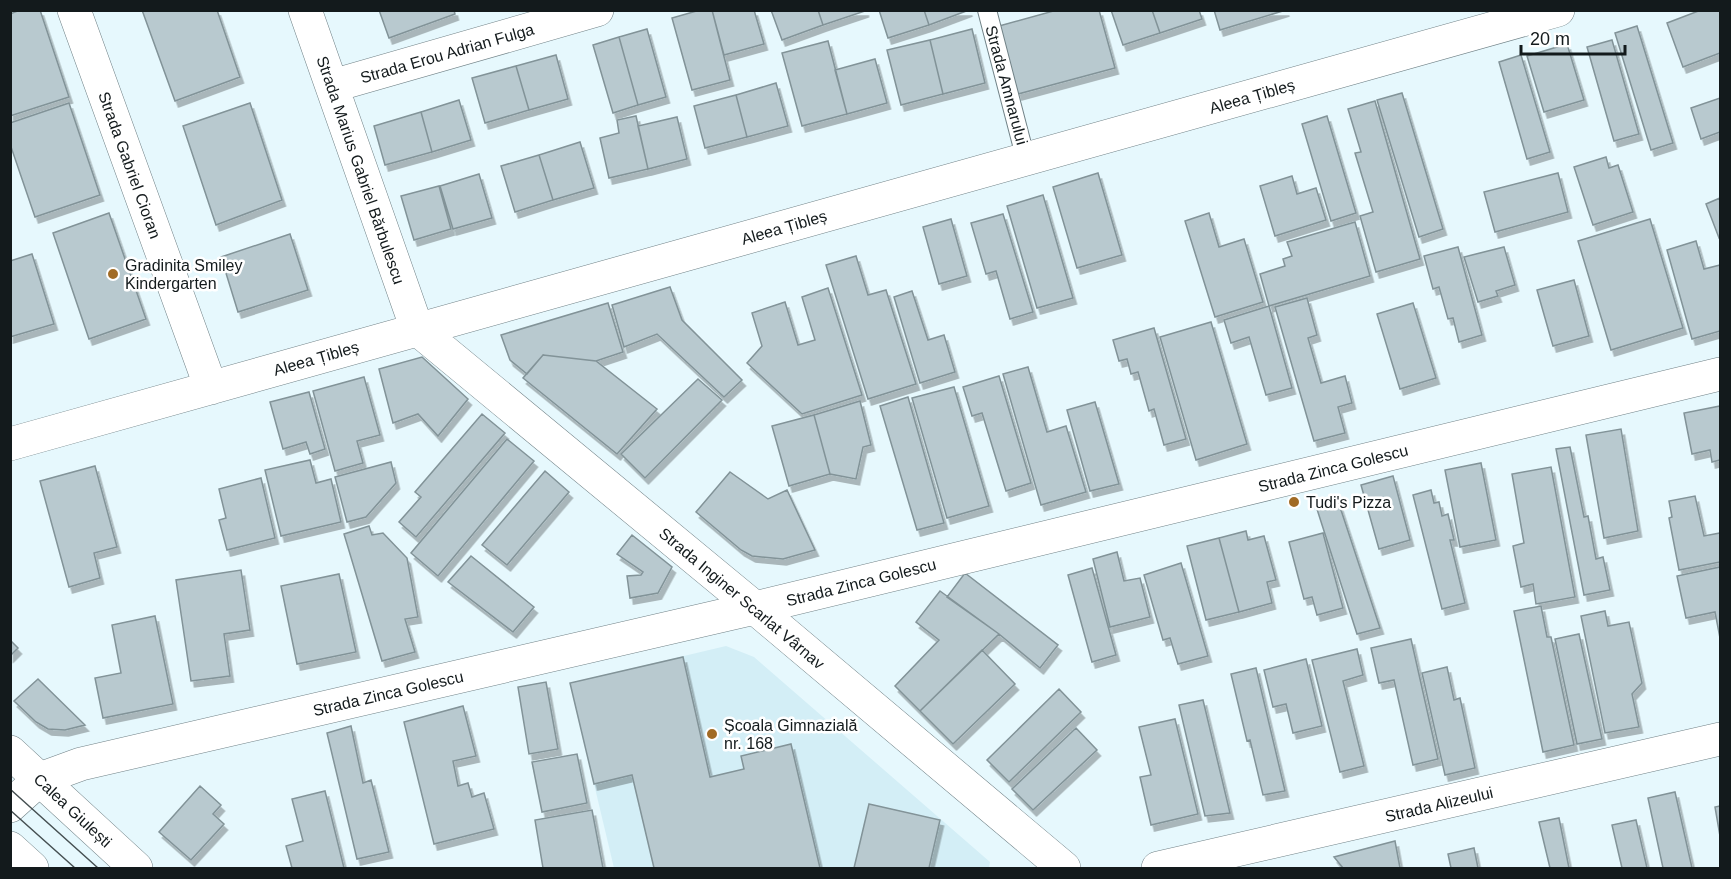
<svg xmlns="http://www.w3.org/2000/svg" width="1731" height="879" viewBox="0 0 1731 879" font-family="Arial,sans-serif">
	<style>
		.built { fill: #d3eef6 }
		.building { fill: #b8c9cf; stroke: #829398; stroke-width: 1.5; filter: url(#shadow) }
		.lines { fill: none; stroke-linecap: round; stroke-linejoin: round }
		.service-casing { stroke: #718287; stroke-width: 20 }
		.minor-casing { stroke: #718287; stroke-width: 34 }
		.secondary-casing { stroke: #718287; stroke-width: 34 }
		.service { stroke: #fff; stroke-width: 18 }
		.minor { stroke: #fff; stroke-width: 33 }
		.secondary { stroke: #fff; stroke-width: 33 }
		.tram { stroke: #465052; stroke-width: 1.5 }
		.poi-dot { fill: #a16b25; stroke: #fff; stroke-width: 2 }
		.labels { text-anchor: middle; stroke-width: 5; stroke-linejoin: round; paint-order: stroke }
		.street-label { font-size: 16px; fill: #131a1c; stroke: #fff }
		.poi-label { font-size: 16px; fill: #131a1c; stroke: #fff; text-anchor: start }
	</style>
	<defs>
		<filter id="shadow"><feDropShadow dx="3.5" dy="6" stdDeviation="0" flood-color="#0004"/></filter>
	</defs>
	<rect width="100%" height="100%" fill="#e6f8fd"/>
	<path class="built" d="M 726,646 L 754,657 L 990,862 L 989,868 L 614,868 L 570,683 Z"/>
	<path class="building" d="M 20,10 L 40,10 L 69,97 L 10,116 L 10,14 Z
		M 142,10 L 217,10 L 240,77 L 175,101 Z
		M 379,10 L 454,10 L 455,14 L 389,38 Z
		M 700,10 L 712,10 L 730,80 L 692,90 L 672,18 Z
		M 712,10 L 754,10 L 764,44 L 724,55 Z
		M 771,10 L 818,10 L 823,25 L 782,40 Z
		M 818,10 L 865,10 L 865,11 L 823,25 Z
		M 879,10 L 924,10 L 929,25 L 888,38 Z
		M 924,10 L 969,10 L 929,25 Z
		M 1057,10 L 1099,10 L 1115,68 L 1018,94 L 999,26 Z
		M 1111,10 L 1152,10 L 1160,33 L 1123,45 Z
		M 1152,10 L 1199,10 L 1202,19 L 1160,33 Z
		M 1214,10 L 1286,10 L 1220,30 Z
		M 1701,10 L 1720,10 L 1720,53 L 1683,67 L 1667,23 Z
		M 1637,26 L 1673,143 L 1651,150 L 1615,33 Z
		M 647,29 L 666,97 L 638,105 L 619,37 Z
		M 972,29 L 985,83 L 943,94 L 930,40 Z
		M 619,37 L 638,105 L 613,113 L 593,45 Z
		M 930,40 L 943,94 L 901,105 L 887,50 Z
		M 1612,40 L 1639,134 L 1614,141 L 1587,47 Z
		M 828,41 L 847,114 L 802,126 L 782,53 Z
		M 1567,44 L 1584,100 L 1544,112 L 1527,56 Z
		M 556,55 L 568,99 L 529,110 L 516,66 Z
		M 1521,55 L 1550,152 L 1527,159 L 1499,62 Z
		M 875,59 L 887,103 L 847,114 L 835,70 Z
		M 516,66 L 529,110 L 485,123 L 472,78 Z
		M 776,83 L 788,126 L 747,137 L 736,95 Z
		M 1402,93 L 1443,229 L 1419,237 L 1377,100 Z
		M 736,95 L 747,137 L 705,148 L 694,106 Z
		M 1720,98 L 1720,132 L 1701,139 L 1691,108 Z
		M 459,100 L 471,140 L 432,152 L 421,112 Z
		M 1375,101 L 1420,259 L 1376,272 L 1360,216 L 1373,212 L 1355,153 L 1361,152 L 1348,109 Z
		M 69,103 L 100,195 L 35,217 L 10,144 L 10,123 Z
		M 250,103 L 282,200 L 216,225 L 183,126 Z
		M 421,112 L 432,152 L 385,165 L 374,126 Z
		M 636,116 L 648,169 L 609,178 L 600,138 L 619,133 L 617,120 Z
		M 1327,116 L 1356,213 L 1331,221 L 1302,124 Z
		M 677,117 L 687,159 L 648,169 L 638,126 Z
		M 580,142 L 594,188 L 553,200 L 539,155 Z
		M 539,155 L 553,200 L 515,212 L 501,166 Z
		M 1606,157 L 1609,168 L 1618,165 L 1633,212 L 1593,225 L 1574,167 Z
		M 1098,173 L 1122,255 L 1077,268 L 1053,187 Z
		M 1558,173 L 1568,212 L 1495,232 L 1484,192 Z
		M 479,174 L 492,218 L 453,229 L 440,186 Z
		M 1292,176 L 1297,194 L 1316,188 L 1326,220 L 1275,236 L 1260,186 Z
		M 439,186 L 451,229 L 414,240 L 401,196 Z
		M 1043,195 L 1073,298 L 1037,308 L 1007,206 Z
		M 1720,198 L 1720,237 L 1719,238 L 1706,204 Z
		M 109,213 L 146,319 L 89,339 L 53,233 Z
		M 1209,213 L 1219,247 L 1244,239 L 1263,302 L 1215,317 L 1185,221 Z
		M 1003,214 L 1033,312 L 1010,319 L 996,271 L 986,274 L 971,223 Z
		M 951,219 L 967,276 L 939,284 L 923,227 Z
		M 1650,219 L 1683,328 L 1611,350 L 1578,241 Z
		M 1355,222 L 1370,276 L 1269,306 L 1260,274 L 1285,266 L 1283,259 L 1292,256 L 1287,242 Z
		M 290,234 L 308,290 L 238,312 L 221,257 Z
		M 1696,241 L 1704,269 L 1720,265 L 1720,331 L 1692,339 L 1667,250 Z
		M 1458,247 L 1482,335 L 1459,342 L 1453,318 L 1448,319 L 1439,287 L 1433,289 L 1424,256 Z
		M 1504,247 L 1515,285 L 1496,291 L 1498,296 L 1478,302 L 1464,257 Z
		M 32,254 L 54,324 L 10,337 L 10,261 Z
		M 856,256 L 868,295 L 886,290 L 916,384 L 868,399 L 826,265 Z
		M 1574,280 L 1589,336 L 1553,346 L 1537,290 Z
		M 670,287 L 682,320 L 742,380 L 724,397 L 657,334 L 624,347 L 612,305 Z
		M 828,288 L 862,395 L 802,414 L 747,363 L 762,346 L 752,313 L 785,302 L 798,345 L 815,340 L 802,297 Z
		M 912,291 L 928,340 L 944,335 L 955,372 L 920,383 L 894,297 Z
		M 1307,298 L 1317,335 L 1308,338 L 1321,383 L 1345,376 L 1352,403 L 1338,407 L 1345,433 L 1314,441 L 1275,307 Z
		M 608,303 L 623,352 L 596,361 L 543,355 L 527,374 L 510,360 L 501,335 Z
		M 1413,303 L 1436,378 L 1400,389 L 1377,314 Z
		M 1269,306 L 1292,388 L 1266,395 L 1249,337 L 1231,343 L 1224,320 Z
		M 1211,322 L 1247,444 L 1196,460 L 1160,337 Z
		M 1154,328 L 1186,439 L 1164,445 L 1154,409 L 1149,411 L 1138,372 L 1131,374 L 1127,359 L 1119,361 L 1113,340 Z
		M 543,355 L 596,361 L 657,409 L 617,454 L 523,378 Z
		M 422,357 L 468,399 L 438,436 L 418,414 L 393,423 L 379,369 Z
		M 1028,367 L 1047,432 L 1066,426 L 1086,492 L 1041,505 L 1003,374 Z
		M 999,376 L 1031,483 L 1006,491 L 982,413 L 972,416 L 963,387 Z
		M 364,377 L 380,435 L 357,441 L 363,463 L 335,471 L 313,391 Z
		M 698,379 L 722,400 L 645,478 L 621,454 Z
		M 954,387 L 989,506 L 947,518 L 912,398 Z
		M 309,392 L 325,449 L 310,454 L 306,442 L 283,449 L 270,402 Z
		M 908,397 L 944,523 L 917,530 L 880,406 Z
		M 860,401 L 871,445 L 863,447 L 856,479 L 830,474 L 814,415 Z
		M 1095,402 L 1119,484 L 1090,491 L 1067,410 Z
		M 1720,406 L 1720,460 L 1712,462 L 1710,450 L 1692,454 L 1684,413 Z
		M 482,414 L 505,433 L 416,537 L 399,522 L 421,497 L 415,492 Z
		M 814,415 L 830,474 L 789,486 L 772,426 Z
		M 1621,429 L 1638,531 L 1604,538 L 1586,435 Z
		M 507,439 L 534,461 L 438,576 L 411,553 Z
		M 1570,447 L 1584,517 L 1588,516 L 1596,559 L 1603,557 L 1610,590 L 1584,595 L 1556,449 Z
		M 310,460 L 316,483 L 331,479 L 341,522 L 281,536 L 265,470 Z
		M 391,462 L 396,483 L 366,517 L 347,522 L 335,477 Z
		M 1481,463 L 1496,540 L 1460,547 L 1445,470 Z
		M 95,466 L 117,547 L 94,553 L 100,578 L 69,587 L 40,481 Z
		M 1551,467 L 1575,597 L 1536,604 L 1533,584 L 1521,587 L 1513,546 L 1524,543 L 1512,474 Z
		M 545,471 L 569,492 L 507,565 L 482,545 Z
		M 730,472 L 768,499 L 787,490 L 815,550 L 783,559 L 752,556 L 741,550 L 696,512 Z
		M 1393,476 L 1410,540 L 1379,549 L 1361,485 Z
		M 261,478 L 275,538 L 227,550 L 219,520 L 226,518 L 219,489 Z
		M 1431,490 L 1434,503 L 1439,502 L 1442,516 L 1448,514 L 1454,540 L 1450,540 L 1465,603 L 1442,609 L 1413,495 Z
		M 1695,496 L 1704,536 L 1720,533 L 1720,562 L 1679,570 L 1669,518 L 1672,517 L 1669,501 Z
		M 1338,501 L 1380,628 L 1357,634 L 1316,506 Z
		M 369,526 L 372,535 L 383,533 L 407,558 L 418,617 L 405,619 L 415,652 L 382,661 L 344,534 Z
		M 1246,531 L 1248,540 L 1264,536 L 1276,580 L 1267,582 L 1272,603 L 1239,612 L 1219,538 Z
		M 1323,533 L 1343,608 L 1317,615 L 1312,597 L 1304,599 L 1289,542 Z
		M 632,535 L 672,567 L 658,593 L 630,598 L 627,576 L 641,575 L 643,572 L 617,554 Z
		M 1219,538 L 1239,612 L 1206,620 L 1187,546 Z
		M 1117,552 L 1124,581 L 1140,578 L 1150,617 L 1110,627 L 1093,559 Z
		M 471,556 L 534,607 L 513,632 L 448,582 Z
		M 1181,563 L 1208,656 L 1178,664 L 1170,638 L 1163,640 L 1144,575 Z
		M 1720,567 L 1720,638 L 1715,612 L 1686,618 L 1677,576 Z
		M 1092,568 L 1116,655 L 1092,662 L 1068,575 Z
		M 241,570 L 250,630 L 224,634 L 230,676 L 191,681 L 176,580 Z
		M 965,573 L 1058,645 L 1040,668 L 999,634 L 947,597 Z
		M 339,574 L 356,652 L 297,664 L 281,586 Z
		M 940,591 L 999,634 L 920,711 L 895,686 L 939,640 L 916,622 Z
		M 1541,606 L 1547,637 L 1551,637 L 1574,745 L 1543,752 L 1514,611 Z
		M 1605,611 L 1608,626 L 1629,622 L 1642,683 L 1632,694 L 1639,727 L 1605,733 L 1581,616 Z
		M 155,616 L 173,704 L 103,718 L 95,678 L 121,673 L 112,625 Z
		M 1579,634 L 1602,739 L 1577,744 L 1555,639 Z
		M 1411,639 L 1438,759 L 1413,765 L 1394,680 L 1379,683 L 1371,648 Z
		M 10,640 L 18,648 L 10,656 Z
		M 1357,649 L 1363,675 L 1343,681 L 1364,766 L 1340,772 L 1312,660 Z
		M 982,650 L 1015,684 L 953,744 L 920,711 Z
		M 683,657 L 710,777 L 744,769 L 741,756 L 791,744 L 820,868 L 654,868 L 632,775 L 594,784 L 570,683 Z
		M 1306,659 L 1322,726 L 1293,733 L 1286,704 L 1273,707 L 1264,670 Z
		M 1447,667 L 1454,700 L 1460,698 L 1475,768 L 1445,775 L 1422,673 Z
		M 1256,668 L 1285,791 L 1263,795 L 1250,740 L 1247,741 L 1231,674 Z
		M 38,679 L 85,725 L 65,730 L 48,729 L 36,722 L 14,701 Z
		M 546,682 L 558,749 L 529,754 L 518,687 Z
		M 1059,689 L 1081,712 L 1009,782 L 987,760 Z
		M 1203,700 L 1230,813 L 1205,816 L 1179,705 Z
		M 463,706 L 476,756 L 453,761 L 458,786 L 468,783 L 472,797 L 484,793 L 494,829 L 434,844 L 404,722 Z
		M 1175,719 L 1198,814 L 1151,825 L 1140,777 L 1151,775 L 1139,727 Z
		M 351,726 L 363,783 L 371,780 L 389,852 L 357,859 L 327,733 Z
		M 1076,728 L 1097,750 L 1033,810 L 1012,789 Z
		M 577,754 L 587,803 L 542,812 L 532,762 Z
		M 200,786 L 221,805 L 213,814 L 224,824 L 191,860 L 159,832 Z
		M 325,791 L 344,868 L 292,868 L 286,846 L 303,841 L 292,799 Z
		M 1675,792 L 1692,868 L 1663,868 L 1648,798 Z
		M 869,804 L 940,820 L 929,868 L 854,868 Z
		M 1720,806 L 1720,836 L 1715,807 Z
		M 592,810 L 603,868 L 543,868 L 535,820 Z
		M 1559,818 L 1569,868 L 1550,868 L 1539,822 Z
		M 1636,820 L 1647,868 L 1622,868 L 1612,825 Z
		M 1395,841 L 1400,868 L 1343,868 L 1334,857 Z
		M 1474,848 L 1478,868 L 1451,868 L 1448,854 Z"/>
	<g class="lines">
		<defs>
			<path id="service" d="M 987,10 L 1026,160"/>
			<path id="minor" d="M 74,10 L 211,388
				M 305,10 L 417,329 L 755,608 L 1064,868
				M 332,86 L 597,10
				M 10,444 L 1558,10
				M 10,806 L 40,779 L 81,764 L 755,608 L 1720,374
				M 1158,868 L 1720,739"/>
			<path id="secondary" d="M 10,752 L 136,868
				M 10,848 L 32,868"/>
		</defs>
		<use href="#service" class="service-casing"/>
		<use href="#minor" class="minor-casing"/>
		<use href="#secondary" class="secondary-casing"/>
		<use href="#service" class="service"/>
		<use href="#minor" class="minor"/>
		<use href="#secondary" class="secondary"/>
		<path class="tram" d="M 10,789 L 98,868
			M 10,810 L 75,868"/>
	</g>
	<g class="poi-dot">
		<circle cx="113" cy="274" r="6"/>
		<circle cx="1294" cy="502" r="6"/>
		<circle cx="712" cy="734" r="6"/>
	</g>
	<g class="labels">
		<g class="street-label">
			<text transform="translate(447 53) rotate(-16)" y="6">Strada Erou Adrian Fulga</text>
			<text transform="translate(1007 85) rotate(75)" y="6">Strada Amnarului</text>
			<text transform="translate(1252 96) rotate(-16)" y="6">Aleea Țibleș</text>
			<text transform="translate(130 165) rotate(70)" y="6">Strada Gabriel Cioran</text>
			<text transform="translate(361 170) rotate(71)" y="6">Strada Marius Gabriel Bărbulescu</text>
			<text transform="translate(784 227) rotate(-16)" y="6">Aleea Țibleș</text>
			<text transform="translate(316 358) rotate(-16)" y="6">Aleea Țibleș</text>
			<text transform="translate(1333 468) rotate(-14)" y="6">Strada Zinca Golescu</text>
			<text transform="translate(861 582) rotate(-14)" y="6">Strada Zinca Golescu</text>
			<text transform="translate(742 598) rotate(40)" y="6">Strada Inginer Scarlat Vârnav</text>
			<text transform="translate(388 693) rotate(-13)" y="6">Strada Zinca Golescu</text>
			<text transform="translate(1439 804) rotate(-13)" y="6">Strada Alizeului</text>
			<text transform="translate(73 810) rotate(43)" y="6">Calea Giulești</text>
		</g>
		<g class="poi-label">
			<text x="125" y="271">Gradinita Smiley<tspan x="125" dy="18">Kindergarten</tspan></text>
			<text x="1306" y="508">Tudi's Pizza</text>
			<text x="724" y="731">Școala Gimnazială<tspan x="724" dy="18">nr. 168</tspan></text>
		</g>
	</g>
	<rect width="1731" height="879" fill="none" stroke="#131a1c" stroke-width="24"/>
	<path d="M1521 45v9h104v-9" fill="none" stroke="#131a1c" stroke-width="3"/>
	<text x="1530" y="45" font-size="18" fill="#131a1c" stroke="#ffffff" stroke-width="4.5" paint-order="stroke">20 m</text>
</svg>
